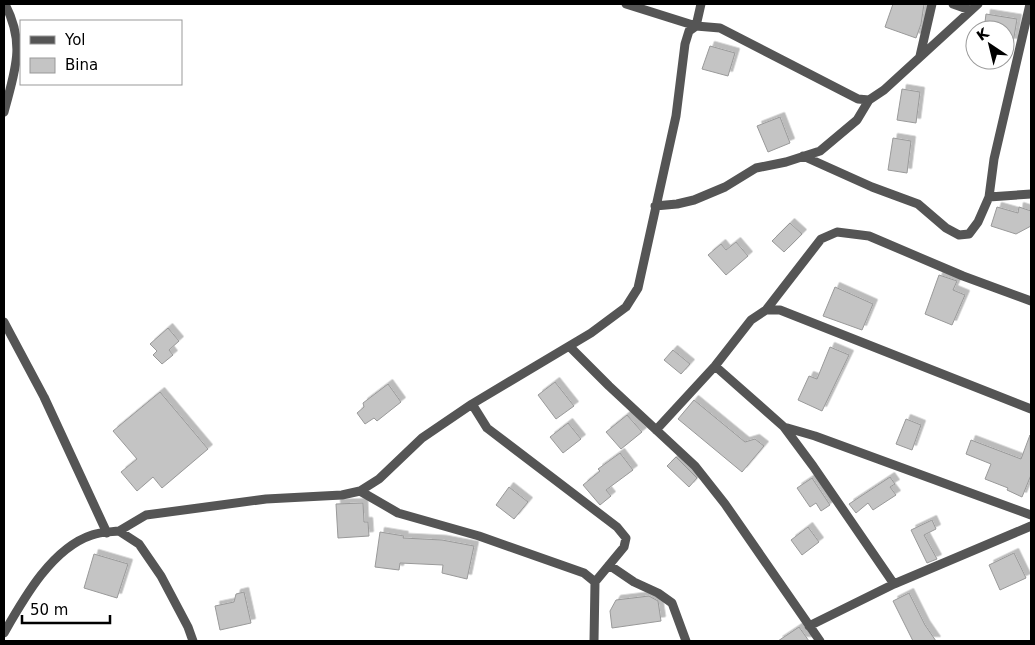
<svg xmlns="http://www.w3.org/2000/svg" width="1035" height="645" viewBox="0 0 1035 645" font-family="'DejaVu Sans',sans-serif">
	<style>
		.building { fill: #c4c4c4; stroke: #999; filter: url(#shadow) }
		.lines { fill: none; stroke-linecap: round; stroke-linejoin: round }
		.minor { stroke: #555; stroke-width: 9 }
	</style>
	<defs>
		<filter id="shadow"><feDropShadow dx="4.5" dy="-4.5" stdDeviation="0" flood-color="#0004"/></filter>
	</defs>
	<rect width="100%" height="100%" fill="#fff"/>
	<path class="building" d="M 893,4 L 924,4 L 921,24 L 916,38 L 885,27 Z
		M 986,14 L 1017,19 L 1013,43 L 1005,42 L 1005,30 L 984,30 Z
		M 710,46 L 735,53 L 728,76 L 702,69 Z
		M 902,89 L 920,92 L 916,123 L 897,120 Z
		M 780,117 L 790,143 L 768,152 L 757,126 Z
		M 893,138 L 911,141 L 907,173 L 888,170 Z
		M 997,207 L 1018,213 L 1019,207 L 1031,211 L 1031,226 L 1016,234 L 991,226 Z
		M 790,223 L 802,234 L 784,252 L 772,241 Z
		M 736,242 L 748,256 L 726,275 L 708,255 L 721,244 L 726,250 Z
		M 939,275 L 957,281 L 953,290 L 965,295 L 952,325 L 925,314 Z
		M 835,287 L 873,304 L 862,330 L 823,316 Z
		M 168,328 L 179,341 L 169,350 L 173,355 L 162,364 L 153,355 L 157,351 L 150,344 Z
		M 830,347 L 849,355 L 822,411 L 798,400 L 809,376 L 817,379 Z
		M 673,350 L 690,364 L 681,374 L 664,360 Z
		M 555,382 L 574,406 L 556,419 L 538,395 Z
		M 388,384 L 401,402 L 377,421 L 374,418 L 365,424 L 357,413 L 364,407 L 363,403 Z
		M 160,392 L 208,449 L 162,488 L 153,477 L 137,491 L 121,472 L 137,459 L 113,431 Z
		M 694,400 L 745,442 L 755,439 L 764,446 L 742,472 L 678,419 Z
		M 627,415 L 642,432 L 621,449 L 606,432 Z
		M 906,419 L 921,425 L 912,450 L 896,444 Z
		M 568,423 L 581,439 L 563,453 L 550,437 Z
		M 1030,435 L 1031,475 L 1022,497 L 1007,490 L 1008,488 L 985,479 L 991,464 L 966,454 L 971,440 L 1021,459 Z
		M 620,453 L 633,470 L 606,490 L 611,496 L 600,505 L 583,485 L 600,471 L 598,469 Z
		M 676,457 L 697,478 L 689,487 L 667,466 Z
		M 890,477 L 895,484 L 890,487 L 896,495 L 873,510 L 868,503 L 856,513 L 849,504 Z
		M 812,478 L 830,505 L 821,511 L 816,503 L 810,507 L 797,488 Z
		M 509,487 L 528,502 L 514,519 L 496,505 Z
		M 363,503 L 364,522 L 368,522 L 369,536 L 338,538 L 336,504 Z
		M 932,520 L 936,529 L 924,535 L 937,559 L 927,563 L 911,530 Z
		M 808,527 L 819,542 L 802,555 L 791,540 Z
		M 380,532 L 404,536 L 403,538 L 442,540 L 474,546 L 467,579 L 442,573 L 443,565 L 400,563 L 399,570 L 375,567 Z
		M 1014,553 L 1026,578 L 1000,590 L 989,565 Z
		M 94,554 L 128,564 L 117,598 L 84,588 Z
		M 244,592 L 251,623 L 220,630 L 215,606 L 234,602 L 236,594 Z
		M 909,593 L 925,625 L 936,641 L 913,641 L 893,601 Z
		M 649,596 L 658,601 L 661,621 L 612,628 L 610,611 L 616,600 Z
		M 799,627 L 809,641 L 778,641 Z"/>
	<g class="lines">
		<path class="minor" d="M 626,4 L 696,26 L 701,4
			M 953,4 L 970,10
			M 920,56 L 932,4
			M 4,112 C 15,70 26,45 5,4
			M 803,156 L 872,187 L 918,204 L 946,228 L 959,235 L 969,234 L 978,222 L 989,197 L 994,159 L 1030,4
			M 989,197 L 1031,194
			M 655,206 L 677,204 L 694,200 L 725,187 L 756,168 L 786,162 L 820,151 L 857,120 L 869,100
			M 766,310 L 821,239 L 837,232 L 869,236 L 963,276 L 1031,301
			M 4,322 L 44,397 L 107,533
			M 570,347 L 609,386 L 695,466 L 725,504 L 820,641
			M 715,366 L 784,427 L 815,436 L 1031,515
			M 472,404 L 487,428 L 617,527 L 626,538 L 624,547 L 595,582
			M 784,427 L 813,466 L 894,584
			M 656,430 L 715,366 L 751,320 L 766,310 L 780,310 L 1031,409
			M 360,491 L 398,513 L 479,536 L 584,573 L 595,582 L 594,641
			M 119,531 L 146,515 L 266,499 L 342,495 L 360,491 L 379,479 L 422,438 L 472,404 L 591,333 L 626,307 L 638,288 L 676,116 L 685,44 L 689,31 L 696,26 L 720,28 L 858,99 L 869,100 L 884,90 L 978,4
			M 609,565 L 634,582 L 658,593 L 672,603 L 686,641
			M 809,626 L 894,584 L 1031,526
			M 4,633 C 24,598 52,548 92,535 C 100,532 110,532 119,531 L 139,544 L 161,576 L 188,627 L 193,641"/>
	</g>
	<rect width="1035" height="645" fill="none" stroke="#000000" stroke-width="10"/>
	<rect x="20" y="20" width="162" height="65" fill="#ffffff" stroke="#999999"/>
	<rect x="30" y="36" width="25" height="8" fill="#555555" stroke="#999999"/>
	<text x="65" y="45" font-size="15" fill="#000000">Yol</text>
	<rect x="30" y="58" width="25" height="15" fill="#c4c4c4" stroke="#999999"/>
	<text x="65" y="70" font-size="15" fill="#000000">Bina</text>
	<g transform="translate(990 45) rotate(325)"><circle r="24" fill="#ffffff" stroke="#999999"/>
	<path d="M0-4L9 19L0 12L-9 19Z" fill="#000000"/>
	<text y="-8" font-size="14" font-weight="bold" text-anchor="middle" fill="#000000">K</text>
	</g>
	<path d="M22 615v8h88v-8" fill="none" stroke="#000000" stroke-width="2.5"/>
	<text x="30" y="615" font-size="15" fill="#000000" stroke="#ffffff" stroke-width="4" paint-order="stroke">50 m</text>
</svg>
